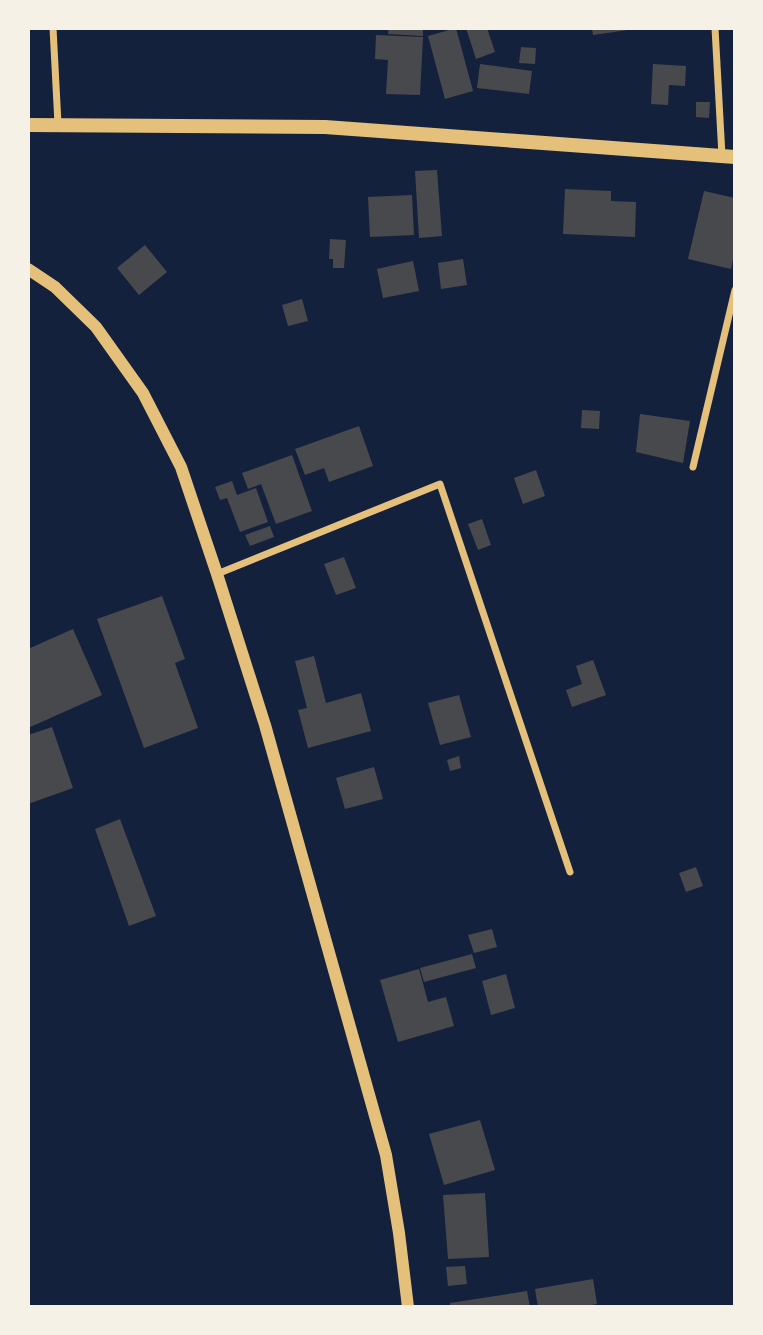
<svg xmlns="http://www.w3.org/2000/svg" width="763" height="1335" viewBox="0 0 763 1335" font-family="'PT Sans',sans-serif">
	<style>
		.building { fill: #48494c }
		.lines { fill: none; stroke-linecap: round; stroke-linejoin: round }
		.minor { stroke: #e5c07b; stroke-width: 7 }
		.tertiary { stroke: #e5c07b; stroke-width: 12 }
		.secondary { stroke: #e5c07b; stroke-width: 14 }
	</style>
	<rect width="100%" height="100%" fill="#14213d"/>
	<path class="building" d="M 389,28 L 423,28 L 423,36 L 388,34 Z
		M 456,28 L 473,91 L 445,99 L 428,36 Z
		M 466,28 L 487,28 L 495,52 L 476,59 Z
		M 592,28 L 628,28 L 628,30 L 593,35 Z
		M 376,35 L 423,37 L 420,95 L 386,94 L 388,60 L 375,59 Z
		M 521,47 L 536,48 L 535,64 L 519,63 Z
		M 480,64 L 532,71 L 529,94 L 477,88 Z
		M 653,64 L 686,66 L 685,86 L 669,85 L 668,105 L 651,104 Z
		M 696,102 L 710,102 L 709,118 L 696,117 Z
		M 437,170 L 442,236 L 419,238 L 415,171 Z
		M 565,189 L 611,191 L 611,201 L 636,202 L 635,237 L 563,234 Z
		M 704,191 L 735,198 L 735,250 L 731,269 L 688,259 Z
		M 412,195 L 414,235 L 370,237 L 368,197 Z
		M 330,239 L 346,240 L 344,268 L 333,268 L 333,259 L 329,259 Z
		M 145,245 L 167,272 L 139,295 L 117,268 Z
		M 463,259 L 467,285 L 441,289 L 438,263 Z
		M 413,261 L 419,291 L 383,298 L 377,269 Z
		M 302,299 L 308,321 L 288,326 L 282,305 Z
		M 582,410 L 600,411 L 599,429 L 581,428 Z
		M 640,414 L 690,421 L 683,463 L 636,452 Z
		M 359,426 L 373,466 L 329,482 L 324,468 L 305,475 L 295,449 Z
		M 292,455 L 312,511 L 276,524 L 261,484 L 248,489 L 242,473 Z
		M 536,470 L 545,496 L 523,504 L 514,478 Z
		M 232,481 L 237,495 L 256,488 L 268,522 L 240,532 L 227,498 L 220,500 L 215,487 Z
		M 482,519 L 491,545 L 478,550 L 468,524 Z
		M 270,526 L 274,537 L 250,546 L 245,535 Z
		M 344,557 L 356,588 L 336,595 L 324,564 Z
		M 162,596 L 185,659 L 175,663 L 198,728 L 144,748 L 97,619 Z
		M 73,629 L 102,695 L 28,728 L 28,649 Z
		M 314,656 L 326,703 L 361,693 L 371,731 L 308,748 L 298,710 L 307,708 L 295,661 Z
		M 593,660 L 606,695 L 572,707 L 566,690 L 582,684 L 576,666 Z
		M 459,695 L 471,737 L 440,745 L 428,703 Z
		M 52,727 L 73,788 L 28,804 L 28,735 Z
		M 459,756 L 461,768 L 450,771 L 447,760 Z
		M 374,767 L 383,799 L 345,809 L 336,778 Z
		M 120,819 L 156,916 L 129,926 L 95,829 Z
		M 696,867 L 703,886 L 686,892 L 679,873 Z
		M 492,929 L 497,947 L 474,953 L 468,935 Z
		M 472,954 L 476,968 L 424,982 L 420,968 Z
		M 419,969 L 428,1002 L 446,997 L 454,1026 L 398,1042 L 380,980 Z
		M 506,974 L 515,1008 L 491,1015 L 482,981 Z
		M 480,1120 L 495,1170 L 444,1185 L 429,1134 Z
		M 485,1193 L 489,1257 L 448,1259 L 443,1195 Z
		M 465,1266 L 467,1284 L 448,1286 L 446,1267 Z
		M 593,1279 L 597,1304 L 579,1307 L 538,1307 L 535,1289 Z
		M 527,1291 L 530,1307 L 450,1307 L 450,1303 Z"/>
	<g class="lines">
		<path class="minor" d="M 53,28 L 58,124
			M 715,28 L 722,156
			M 693,467 L 735,290
			M 217,574 L 440,484 L 570,872"/>
		<path class="tertiary" d="M 28,269 L 55,287 L 96,327 L 143,393 L 181,467 L 217,574 L 265,725 L 386,1155 L 399,1233 L 408,1307"/>
		<path class="secondary" d="M 28,125 L 325,127 L 735,157"/>
	</g>
	<rect width="763" height="1335" fill="none" stroke="#f6f1e7" stroke-width="60"/>
</svg>
